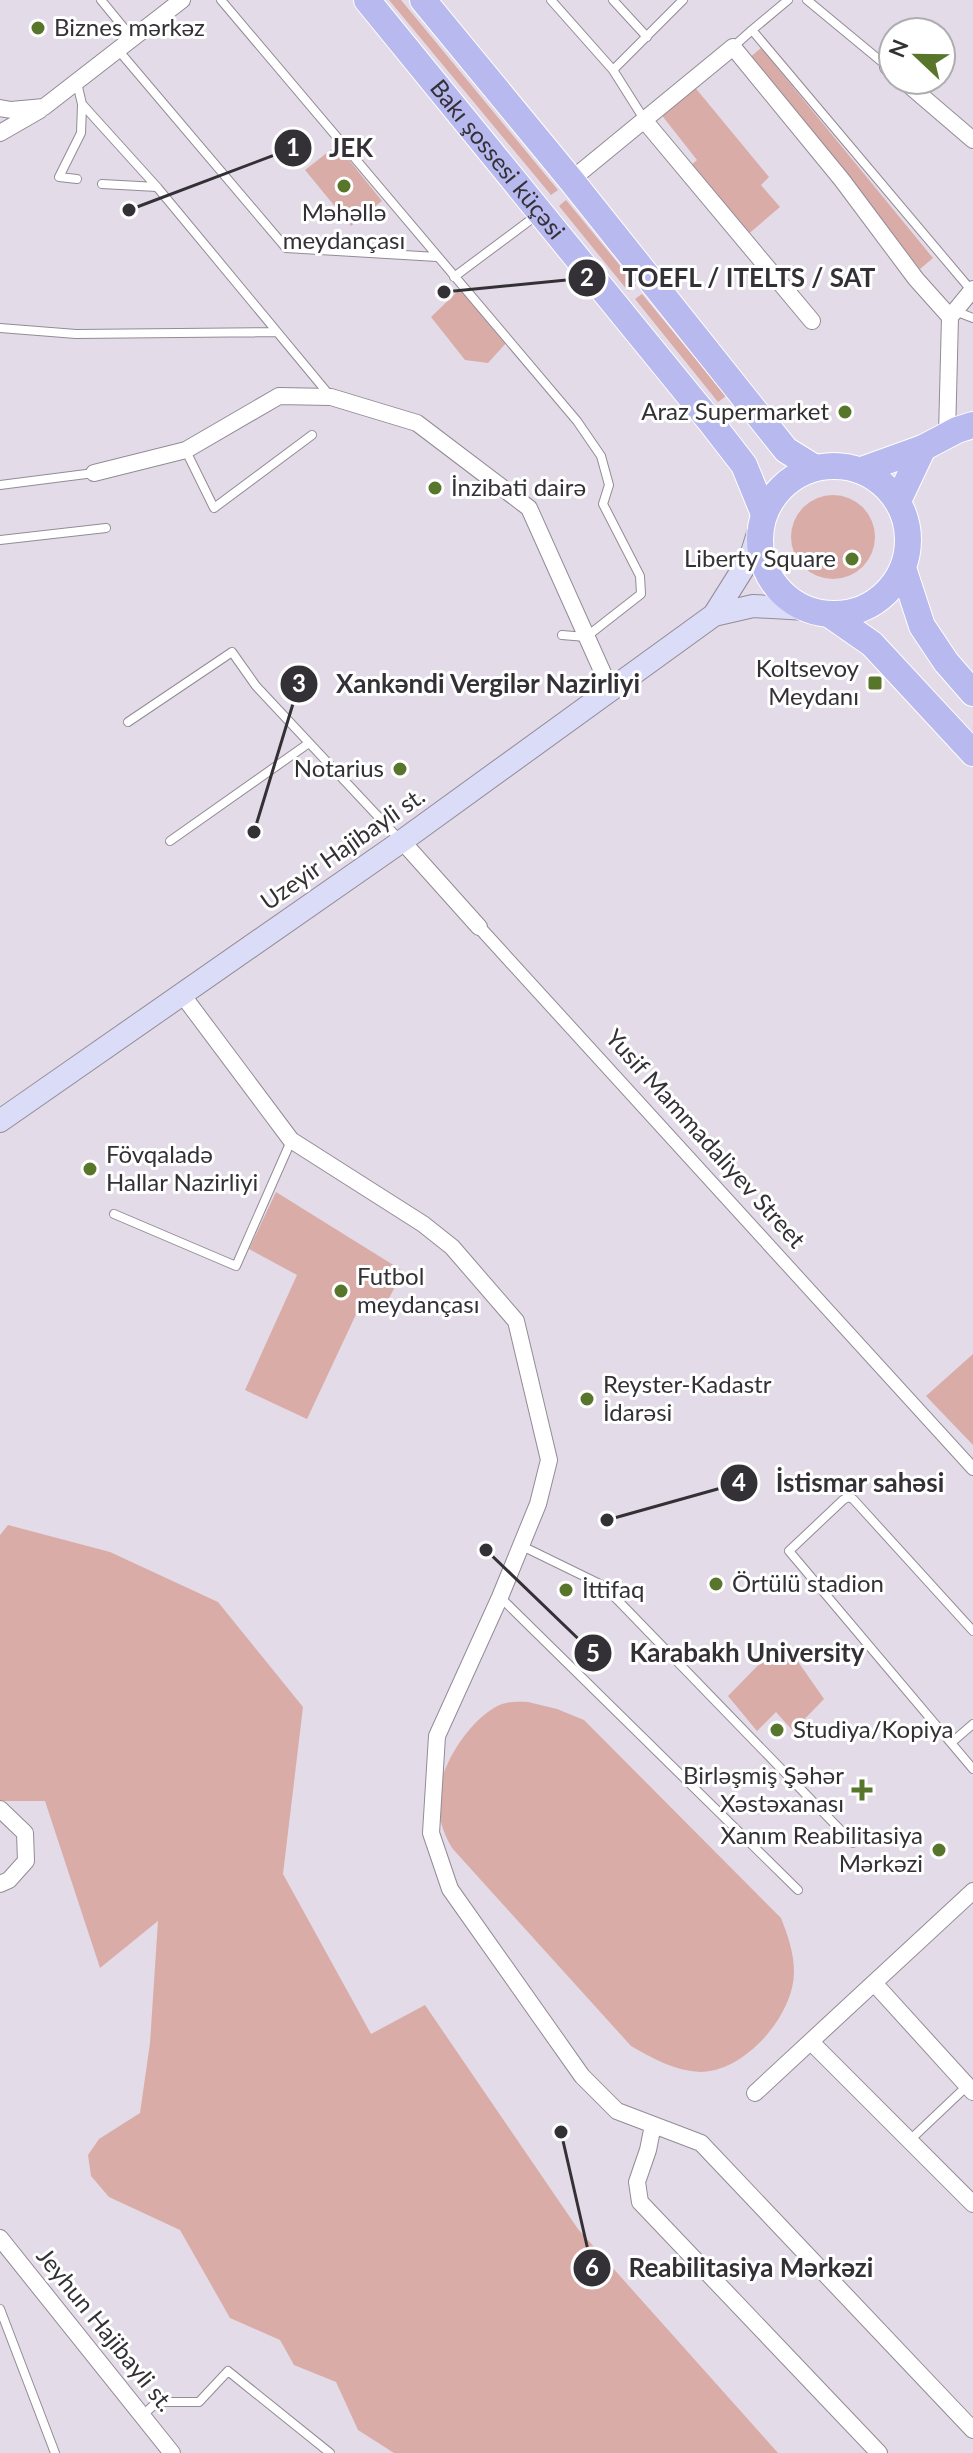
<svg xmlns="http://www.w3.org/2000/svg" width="973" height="2453" viewBox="0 0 973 2453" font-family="Lato,sans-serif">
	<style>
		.green { fill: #daaca8 }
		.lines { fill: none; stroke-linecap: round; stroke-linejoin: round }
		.service-casing { stroke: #938b96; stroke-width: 10 }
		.pedestrian-casing { stroke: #938b96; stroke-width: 14 }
		.minor-casing { stroke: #938b96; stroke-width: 18 }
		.secondary-casing { stroke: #938b96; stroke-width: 24 }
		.primary-casing { stroke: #fff; stroke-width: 28 }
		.service { stroke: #fff; stroke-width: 8 }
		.pedestrian { stroke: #fff; stroke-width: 12 }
		.minor { stroke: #fff; stroke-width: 16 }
		.secondary { stroke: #dbdcf7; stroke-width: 22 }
		.primary { stroke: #b8b9ef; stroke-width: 26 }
		.poi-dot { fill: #57752b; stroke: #fff; stroke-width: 3 }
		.labels { text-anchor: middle; stroke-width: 6; stroke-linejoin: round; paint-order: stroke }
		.poi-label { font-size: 24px; fill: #343136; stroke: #fff; text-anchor: start }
		.street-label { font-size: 24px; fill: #343136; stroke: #fff }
		.leader { fill: none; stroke: #343136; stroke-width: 3 }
		.callout-dot { fill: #343136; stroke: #fff; stroke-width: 3 }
		.mark-label { font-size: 24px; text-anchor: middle; font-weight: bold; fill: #fff }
		.callout-label { font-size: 26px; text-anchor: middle; font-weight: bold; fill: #343136; stroke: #fff; stroke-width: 6; stroke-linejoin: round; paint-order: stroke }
	</style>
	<rect width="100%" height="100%" fill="#e3dbe7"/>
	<path class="green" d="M 389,0 L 401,0 L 558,190 L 551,195 Z
		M 761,48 L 933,258 L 920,269 L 748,59 Z
		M 693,85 L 769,177 L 761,185 L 780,207 L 746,236 L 688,168 L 697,160 L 660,113 Z
		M 337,145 L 382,201 L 351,226 L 305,170 Z
		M 566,200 L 636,285 L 628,291 L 559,206 Z
		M 460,289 L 507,342 L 488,363 L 465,360 L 431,317 Z
		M 642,294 L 726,396 L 718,402 L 635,299 Z
		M791 537a42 42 0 1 1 84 0a42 42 0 1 1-84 0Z
		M 276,1192 L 403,1271 L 383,1310 L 367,1311 L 359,1308 L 307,1419 L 245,1390 L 297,1275 L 249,1249 Z
		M 973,1354 L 973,1445 L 926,1396 Z
		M 8,1525 L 110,1552 L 218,1602 L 303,1707 L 283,1874 L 371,2034 L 425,2005 L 578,2229 L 778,2453 L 394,2453 L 358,2430 L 336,2382 L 294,2365 L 280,2340 L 230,2318 L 180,2230 L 109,2197 L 91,2176 L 88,2155 L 99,2139 L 140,2113 L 150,2043 L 158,1921 L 100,1968 L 45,1801 L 0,1801 L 0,1535 Z
		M 783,1640 L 824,1699 L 793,1731 L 776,1712 L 757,1731 L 728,1696 Z
		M 528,1702 L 557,1709 L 584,1720 L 781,1918 C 788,1936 794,1953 794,1972 C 794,2015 745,2072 700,2072 C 675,2071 652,2058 631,2046 L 452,1848 C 442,1831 437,1814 439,1794 C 441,1763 473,1715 502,1704 C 510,1701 520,1702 528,1702 Z"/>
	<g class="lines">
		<defs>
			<path id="service" d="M 101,0 L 133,39
				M 221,0 L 577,421 L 601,456 L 609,485 L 603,504 L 640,576 L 641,594 L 586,637 L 562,635
				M 551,0 L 613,70
				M 613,0 L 647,37
				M 807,0 L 888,67
				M 752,30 L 788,0
				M 733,47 L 752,30 L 971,290
				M 119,51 L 286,248 L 437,257
				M 77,83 L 82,104 L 157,187 L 331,397
				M 644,119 L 613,70 L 683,0
				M 77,179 L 59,177 L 81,133 L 82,105
				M 102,184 L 157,187
				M 454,277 L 537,215
				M 955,311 L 973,318
				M 0,328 L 76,334 L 277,332
				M 186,451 L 214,508 L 312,435
				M 0,485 L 94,473
				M 0,540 L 106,528
				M 128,722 L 232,652 L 256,686 L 401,841
				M 170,841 L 309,743
				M 114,1214 L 236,1266 L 291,1141
				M 522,1546 L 604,1586 L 853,1843
				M 501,1598 L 798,1890
				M 973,1631 L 853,1499 L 848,1497 L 843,1500 L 789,1551 L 973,1769
				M 951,1743 L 973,1724
				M 910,2140 L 967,2086
				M 0,2309 L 55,2453
				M 143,2415 L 157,2402 L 199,2402 L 228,2371 L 330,2453"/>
			<path id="pedestrian" d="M 479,927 L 973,1469"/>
			<path id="minor" d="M 888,67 L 893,71
				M 903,80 L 973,140
				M 0,108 L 11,110 L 44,107 L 182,0
				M 644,120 L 812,321
				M 0,133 L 40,110
				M 571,180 L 733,47 L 842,180 L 916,279 L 950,317
				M 947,435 L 950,317 L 973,289
				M 94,473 L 186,450 L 279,396 L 331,397 L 417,423 L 529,508 L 611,691
				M 402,841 L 479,927
				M 181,993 L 291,1140 L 423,1224 L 452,1247 L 516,1321 L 549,1460 L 538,1504 L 500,1597 L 437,1736 L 431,1833 L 450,1889 L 582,2076 L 617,2111 L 701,2143 L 973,2430
				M 0,1809 L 25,1833 L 26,1861 L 9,1880 L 0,1884
				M 874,1983 L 973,2092
				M 811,2042 L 973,2204
				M 755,2093 L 973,1891
				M 653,2125 L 648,2150 L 637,2182 L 640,2202 L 879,2453
				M 0,2238 L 172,2453"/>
			<path id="secondary" d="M 714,615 L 753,606 L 807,609
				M 0,1121 L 402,841 L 714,615 L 751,556 L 764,514"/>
			<g id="primary">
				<path id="s1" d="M 367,0 L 710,421 L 744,465 L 764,514"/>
				<path d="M 423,0 L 571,180 L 786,450 L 815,468"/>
				<circle cx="834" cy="540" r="74"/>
				<path d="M 862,470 L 923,448 L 957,430 L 973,425"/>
				<path d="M 898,501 L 923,448"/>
				<path d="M 903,568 L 922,626 L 946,662 L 973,693"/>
				<path d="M 829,614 L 872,644 L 973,753"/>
			</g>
		</defs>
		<use href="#service" class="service-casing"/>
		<use href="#pedestrian" class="pedestrian-casing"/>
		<use href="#minor" class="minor-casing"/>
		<use href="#secondary" class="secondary-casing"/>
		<use href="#primary" class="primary-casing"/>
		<use href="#service" class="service"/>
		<use href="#pedestrian" class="pedestrian"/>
		<use href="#minor" class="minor"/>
		<use href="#secondary" class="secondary"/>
		<use href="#primary" class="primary"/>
	</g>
	<g class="poi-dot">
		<circle cx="38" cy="28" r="8"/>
		<circle cx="344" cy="186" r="8"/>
		<circle cx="845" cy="412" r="8"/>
		<circle cx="435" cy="488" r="8"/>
		<circle cx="852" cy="559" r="8"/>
		<rect x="867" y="675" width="16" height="16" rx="4"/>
		<circle cx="400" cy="769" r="8"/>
		<circle cx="90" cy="1169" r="8"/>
		<circle cx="341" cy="1291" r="8"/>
		<circle cx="587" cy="1399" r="8"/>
		<circle cx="716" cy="1584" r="8"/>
		<circle cx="566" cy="1590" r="8"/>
		<circle cx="777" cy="1730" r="8"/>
		<path d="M858 1778h8v8h8v8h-8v8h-8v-8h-8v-8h8z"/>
		<circle cx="939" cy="1850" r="8"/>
	</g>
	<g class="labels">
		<g class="poi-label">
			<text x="54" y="36">Biznes mərkəz</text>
			<text x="344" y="221" text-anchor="middle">Məhəllə<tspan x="344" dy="28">meydançası</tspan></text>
			<text x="829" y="420" text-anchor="end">Araz Supermarket</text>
			<text x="451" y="496">İnzibati dairə</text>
			<text x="836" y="567" text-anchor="end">Liberty Square</text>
			<text x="859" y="677" text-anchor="end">Koltsevoy<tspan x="859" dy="28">Meydanı</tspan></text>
			<text x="384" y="777" text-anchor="end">Notarius</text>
			<text x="106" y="1163">Fövqaladə<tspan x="106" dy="28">Hallar Nazirliyi</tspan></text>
			<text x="357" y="1285">Futbol<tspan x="357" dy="28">meydançası</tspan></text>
			<text x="603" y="1393">Reyster-Kadastr<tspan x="603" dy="28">İdarəsi</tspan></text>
			<text x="732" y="1592">Örtülü stadion</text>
			<text x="582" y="1598">İttifaq</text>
			<text x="793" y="1738">Studiya/Kopiya</text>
			<text x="844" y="1784" text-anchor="end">Birləşmiş Şəhər<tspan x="844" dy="28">Xəstəxanası</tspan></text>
			<text x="923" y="1844" text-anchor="end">Xanım Reabilitasiya<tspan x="923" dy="28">Mərkəzi</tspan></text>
		</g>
		<g class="street-label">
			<text dy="8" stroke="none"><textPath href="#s1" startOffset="206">Bakı şossesi küçəsi</textPath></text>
			<text transform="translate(343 849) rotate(-35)" y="8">Uzeyir Hajibayli st.</text>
			<text transform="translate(705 1139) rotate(48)" y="8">Yusif Mammadaliyev Street</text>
			<text transform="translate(105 2330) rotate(51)" y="8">Jeyhun Hajibayli st.</text>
		</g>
	</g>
	<path class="leader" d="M129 210L293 148M444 292L587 278M254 832L299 684M607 1520L739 1483M486 1550L593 1653M561 2132L592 2268"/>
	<g class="callout-dot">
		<circle cx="129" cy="210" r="8"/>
		<circle cx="444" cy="292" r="8"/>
		<circle cx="254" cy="832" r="8"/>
		<circle cx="607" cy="1520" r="8"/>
		<circle cx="486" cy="1550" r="8"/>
		<circle cx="561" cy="2132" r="8"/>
		<circle cx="293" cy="148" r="20"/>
		<circle cx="587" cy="278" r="20"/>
		<circle cx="299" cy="684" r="20"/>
		<circle cx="739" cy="1483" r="20"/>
		<circle cx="593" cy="1653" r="20"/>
		<circle cx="592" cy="2268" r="20"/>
	</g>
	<g class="mark-label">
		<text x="293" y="156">1</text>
		<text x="587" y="286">2</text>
		<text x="299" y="692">3</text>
		<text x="739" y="1491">4</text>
		<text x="593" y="1662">5</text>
		<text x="592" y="2276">6</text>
	</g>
	<g class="callout-label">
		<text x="351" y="157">JEK</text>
		<text x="749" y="287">TOEFL / ITELTS / SAT</text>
		<text x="488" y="693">Xankəndi Vergilər Nazirliyi</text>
		<text x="860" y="1492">İstismar sahəsi</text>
		<text x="747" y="1662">Karabakh University</text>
		<text x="751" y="2277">Reabilitasiya Mərkəzi</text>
	</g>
	<g transform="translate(917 56) rotate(292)"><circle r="38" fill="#ffffff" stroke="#aeadaf" stroke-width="2"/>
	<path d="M0-6L14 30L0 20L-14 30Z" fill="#57752b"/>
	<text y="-12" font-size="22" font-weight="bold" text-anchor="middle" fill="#343136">N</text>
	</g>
</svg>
